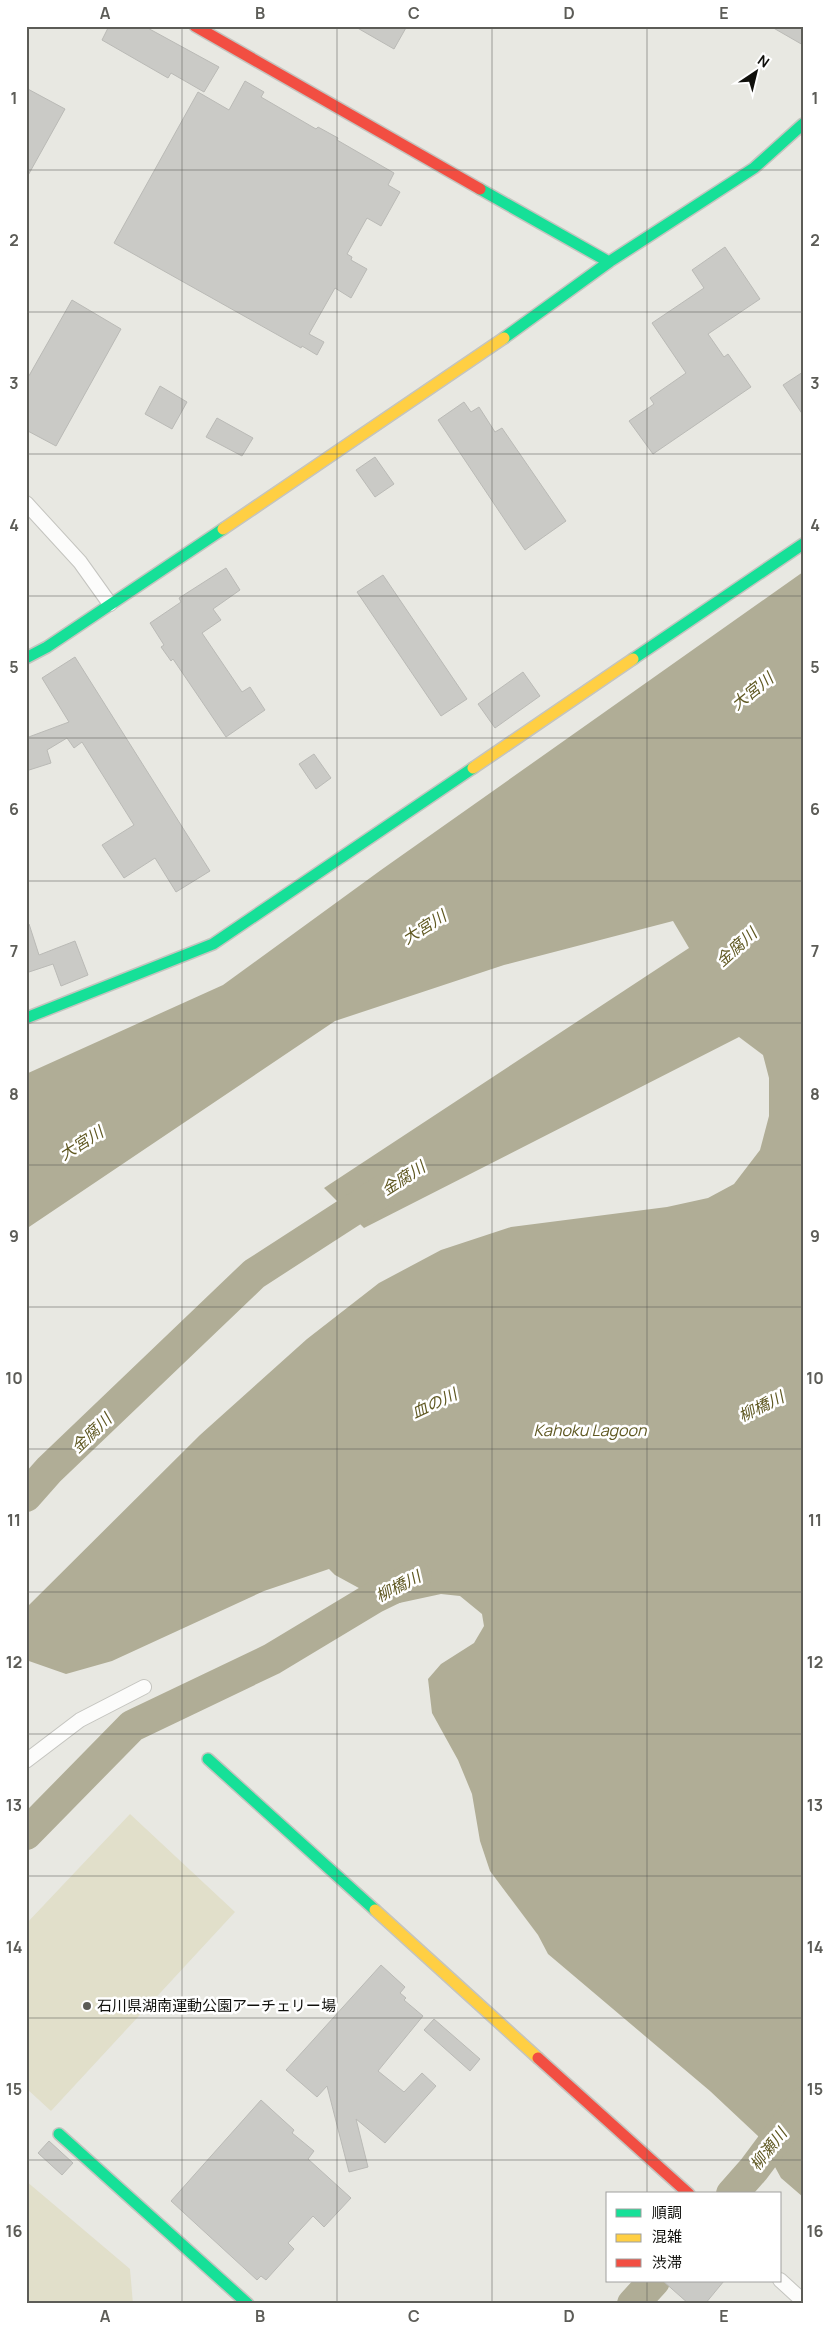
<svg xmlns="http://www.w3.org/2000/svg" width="829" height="2330" viewBox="0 0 829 2330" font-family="Manrope,'Noto Sans JP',sans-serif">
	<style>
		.green { fill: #e1dfca }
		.water { fill: #b0ad96 }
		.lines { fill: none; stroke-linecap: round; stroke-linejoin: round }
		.river { stroke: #b0ad96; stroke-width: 32 }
		.building { fill: #cacac6; stroke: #babab6 }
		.street-casing { stroke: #c4c4bf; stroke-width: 16 }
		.fast-casing { stroke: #c4c4bf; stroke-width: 14 }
		.slow-casing { stroke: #c4c4bf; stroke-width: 14 }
		.jam-casing { stroke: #c4c4bf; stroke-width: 14 }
		.street { stroke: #fcfcfb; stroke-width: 14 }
		.fast { stroke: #16e098; stroke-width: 11 }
		.slow { stroke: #ffcf43; stroke-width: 11 }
		.jam { stroke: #f24e42; stroke-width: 11 }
		.grid { fill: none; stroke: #5c5c57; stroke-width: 1; stroke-opacity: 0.55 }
		.poi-dot { fill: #5c5c57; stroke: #fff; stroke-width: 2 }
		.labels { text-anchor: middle; stroke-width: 5; stroke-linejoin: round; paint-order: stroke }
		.poi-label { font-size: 15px; fill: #10100c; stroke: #fff; text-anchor: start }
		.water-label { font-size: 16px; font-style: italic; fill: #605923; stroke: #fff }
		.neatline { fill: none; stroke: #5c5c57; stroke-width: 2 }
		.grid-label { font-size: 16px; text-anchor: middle; font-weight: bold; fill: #5c5c57 }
	</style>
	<rect width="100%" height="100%" fill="#e8e8e2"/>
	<path class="green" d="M 130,1814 L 235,1912 L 51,2111 L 26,2088 L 26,1924 Z
		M 26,2181 L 130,2269 L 133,2304 L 26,2304 Z"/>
	<path class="water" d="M 803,572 L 803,2197 L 781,2178 L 758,2136 L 710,2091 L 548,1954 L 538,1935 L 490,1871 L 480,1841 L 472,1794 L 458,1760 L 432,1713 L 428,1679 L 441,1664 L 474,1643 L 484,1626 L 482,1614 L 460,1596 L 441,1594 L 390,1605 L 335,1575 L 329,1569 L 264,1591 L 112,1661 L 66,1674 L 26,1660 L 26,1608 L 200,1435 L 307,1339 L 379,1283 L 441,1250 L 511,1227 L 667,1207 L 708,1198 L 734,1184 L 760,1150 L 769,1116 L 769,1078 L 763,1055 L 739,1037 L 364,1228 L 324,1188 L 689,948 L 673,921 L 504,965 L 335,1021 L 26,1229 L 26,1074 L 223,985 L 381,870 Z"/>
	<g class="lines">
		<path class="river" d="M 26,1496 L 49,1470 L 254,1274 L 387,1188
			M 26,1834 L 132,1726 L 272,1659 L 375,1597 L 416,1577
			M 732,2194 L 754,2169 L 803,2103
			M 633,2304 L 654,2281"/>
	</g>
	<path class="building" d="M 109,26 L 144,26 L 219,67 L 204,92 L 171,73 L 168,78 L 102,40 Z
		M 354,26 L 407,26 L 394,49 Z
		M 770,26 L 803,26 L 803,45 Z
		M 245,81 L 264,92 L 261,97 L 316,129 L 318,127 L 338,138 L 337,140 L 394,173 L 388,185 L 400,192 L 381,226 L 367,218 L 347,254 L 352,257 L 351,260 L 367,269 L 351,298 L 335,288 L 309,334 L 324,342 L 317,355 L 302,346 L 301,348 L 114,243 L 198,92 L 229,110 Z
		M 26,88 L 65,109 L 26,179 Z
		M 725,247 L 760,299 L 708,334 L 724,357 L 728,354 L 751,387 L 653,454 L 629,421 L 654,404 L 650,398 L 686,373 L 652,323 L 704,288 L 692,270 Z
		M 72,300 L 121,329 L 56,446 L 26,430 L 26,381 Z
		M 803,372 L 803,415 L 783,385 Z
		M 160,386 L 187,402 L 172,429 L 145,414 Z
		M 464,402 L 471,412 L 479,407 L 495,432 L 502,428 L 566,521 L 525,550 L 438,420 Z
		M 217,418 L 253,438 L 242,456 L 206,437 Z
		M 375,457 L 394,484 L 375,497 L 356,470 Z
		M 226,568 L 240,590 L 213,609 L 221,620 L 202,633 L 242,692 L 250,687 L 265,710 L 226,737 L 173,659 L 171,661 L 161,647 L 164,645 L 150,623 L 181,602 L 179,598 Z
		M 383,575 L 467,699 L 441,716 L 357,592 Z
		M 75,657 L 210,871 L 176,892 L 155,858 L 124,878 L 102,845 L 134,825 L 82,742 L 74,748 L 67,738 L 47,750 L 51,763 L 26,771 L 26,738 L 69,722 L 42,678 Z
		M 523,672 L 540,696 L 495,728 L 478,704 Z
		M 314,754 L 331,778 L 316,789 L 299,764 Z
		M 29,924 L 39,955 L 75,941 L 88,975 L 61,986 L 53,964 L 26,973 L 26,925 Z
		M 381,1965 L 405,1987 L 400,1993 L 406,1998 L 404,2000 L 423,2016 L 378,2071 L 404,2092 L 422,2073 L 436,2086 L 385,2143 L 356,2119 L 368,2167 L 349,2172 L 327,2086 L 317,2097 L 286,2070 Z
		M 434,2019 L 480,2059 L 470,2071 L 424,2030 Z
		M 261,2100 L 294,2130 L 292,2133 L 314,2151 L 308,2159 L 351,2198 L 324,2227 L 313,2216 L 288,2243 L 294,2249 L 266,2280 L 261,2276 L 257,2280 L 171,2201 Z
		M 49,2141 L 73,2163 L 62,2175 L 38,2153 Z
		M 663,2281 L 724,2281 L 705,2304 L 689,2304 Z"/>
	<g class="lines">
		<defs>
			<path id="street" d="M 26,503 L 80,562 L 110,604
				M 26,1761 L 80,1720 L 144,1687
				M 780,2280 L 803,2301"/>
			<path id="fast" d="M 480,189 L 609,262
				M 504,338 L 609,262 L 754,168 L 803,124
				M 26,658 L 47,647 L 223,529
				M 633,659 L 803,544
				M 26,1018 L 213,944 L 473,768
				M 208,1759 L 375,1910
				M 59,2134 L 248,2304"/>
			<path id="slow" d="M 223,529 L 504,338
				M 473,768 L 633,659
				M 375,1910 L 538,2058"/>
			<path id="jam" d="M 195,26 L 480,189
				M 538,2058 L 689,2194"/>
		</defs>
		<use href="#street" class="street-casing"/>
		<use href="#fast" class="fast-casing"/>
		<use href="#slow" class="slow-casing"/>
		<use href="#jam" class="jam-casing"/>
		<use href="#street" class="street"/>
		<use href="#fast" class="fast"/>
		<use href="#slow" class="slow"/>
		<use href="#jam" class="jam"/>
	</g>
	<path class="grid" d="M 182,26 L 182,2304M 337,26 L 337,2304M 492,26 L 492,2304M 647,26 L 647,2194M 26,170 L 803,170M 26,312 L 803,312M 26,454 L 803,454M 26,596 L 803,596M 26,738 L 803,738M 26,881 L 803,881M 26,1023 L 803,1023M 26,1165 L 803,1165M 26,1307 L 803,1307M 26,1449 L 803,1449M 26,1592 L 803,1592M 26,1734 L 803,1734M 26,1876 L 803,1876M 26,2018 L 803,2018M 26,2160 L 803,2160M 647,2281 L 647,2304"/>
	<circle class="poi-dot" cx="87" cy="2006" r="5"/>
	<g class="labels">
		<g class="poi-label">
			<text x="97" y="2011">石川県湖南運動公園アーチェリー場</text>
		</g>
		<g class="water-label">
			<text transform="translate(752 691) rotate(-39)" y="6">大宮川</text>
			<text transform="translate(424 927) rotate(-32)" y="6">大宮川</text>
			<text transform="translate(736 947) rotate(-42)" y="6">金腐川</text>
			<text transform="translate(81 1143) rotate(-32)" y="6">大宮川</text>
			<text transform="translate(403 1178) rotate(-33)" y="6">金腐川</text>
			<text transform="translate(434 1403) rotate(-25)" y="6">血の川</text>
			<text transform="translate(761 1406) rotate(-26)" y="6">柳橋川</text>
			<text x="590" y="1436">Kahoku Lagoon</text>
			<text transform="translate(91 1433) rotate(-44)" y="6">金腐川</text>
			<text transform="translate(398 1586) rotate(-27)" y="6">柳橋川</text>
			<text transform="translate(768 2149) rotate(-52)" y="6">柳瀬川</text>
		</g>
	</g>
	<rect width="829" height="2330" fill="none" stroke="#ffffff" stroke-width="55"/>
	<rect x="606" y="2192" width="175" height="90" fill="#ffffff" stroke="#9f9f9e"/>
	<rect x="616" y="2209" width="25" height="8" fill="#16e098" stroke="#9f9f9e"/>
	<text x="652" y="2218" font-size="15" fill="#10100c">順調</text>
	<rect x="616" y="2234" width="25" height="8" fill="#ffcf43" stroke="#9f9f9e"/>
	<text x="652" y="2242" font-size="15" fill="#10100c">混雑</text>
	<rect x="616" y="2259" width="25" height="8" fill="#f24e42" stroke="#9f9f9e"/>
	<text x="652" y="2268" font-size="15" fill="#10100c">渋滞</text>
	<g transform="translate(756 72) rotate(35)" stroke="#ffffff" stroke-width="4" paint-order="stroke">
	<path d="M0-4L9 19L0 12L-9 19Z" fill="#10100c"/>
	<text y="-8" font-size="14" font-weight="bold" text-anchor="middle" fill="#10100c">N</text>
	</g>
	<rect x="28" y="28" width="774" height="2274" class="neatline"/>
	<g class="grid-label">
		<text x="105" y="19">A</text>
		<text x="260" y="19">B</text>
		<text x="414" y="19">C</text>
		<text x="569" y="19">D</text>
		<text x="724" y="19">E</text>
		<text x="14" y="104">1</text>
		<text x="815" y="104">1</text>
		<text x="14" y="246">2</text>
		<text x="815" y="246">2</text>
		<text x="14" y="389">3</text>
		<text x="815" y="389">3</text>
		<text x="14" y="531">4</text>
		<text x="815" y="531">4</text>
		<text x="14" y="673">5</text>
		<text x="815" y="673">5</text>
		<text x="14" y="815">6</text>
		<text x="815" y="815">6</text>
		<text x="14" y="957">7</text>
		<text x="815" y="957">7</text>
		<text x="14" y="1100">8</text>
		<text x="815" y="1100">8</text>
		<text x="14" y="1242">9</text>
		<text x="815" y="1242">9</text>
		<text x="14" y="1384">10</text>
		<text x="815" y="1384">10</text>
		<text x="14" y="1526">11</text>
		<text x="815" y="1526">11</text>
		<text x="14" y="1668">12</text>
		<text x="815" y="1668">12</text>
		<text x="14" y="1811">13</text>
		<text x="815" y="1811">13</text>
		<text x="14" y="1953">14</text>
		<text x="815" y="1953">14</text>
		<text x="14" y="2095">15</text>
		<text x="815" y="2095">15</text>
		<text x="14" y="2237">16</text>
		<text x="815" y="2237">16</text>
		<text x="105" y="2322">A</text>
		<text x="260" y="2322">B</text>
		<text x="414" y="2322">C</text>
		<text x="569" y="2322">D</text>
		<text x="724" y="2322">E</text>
	</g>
</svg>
